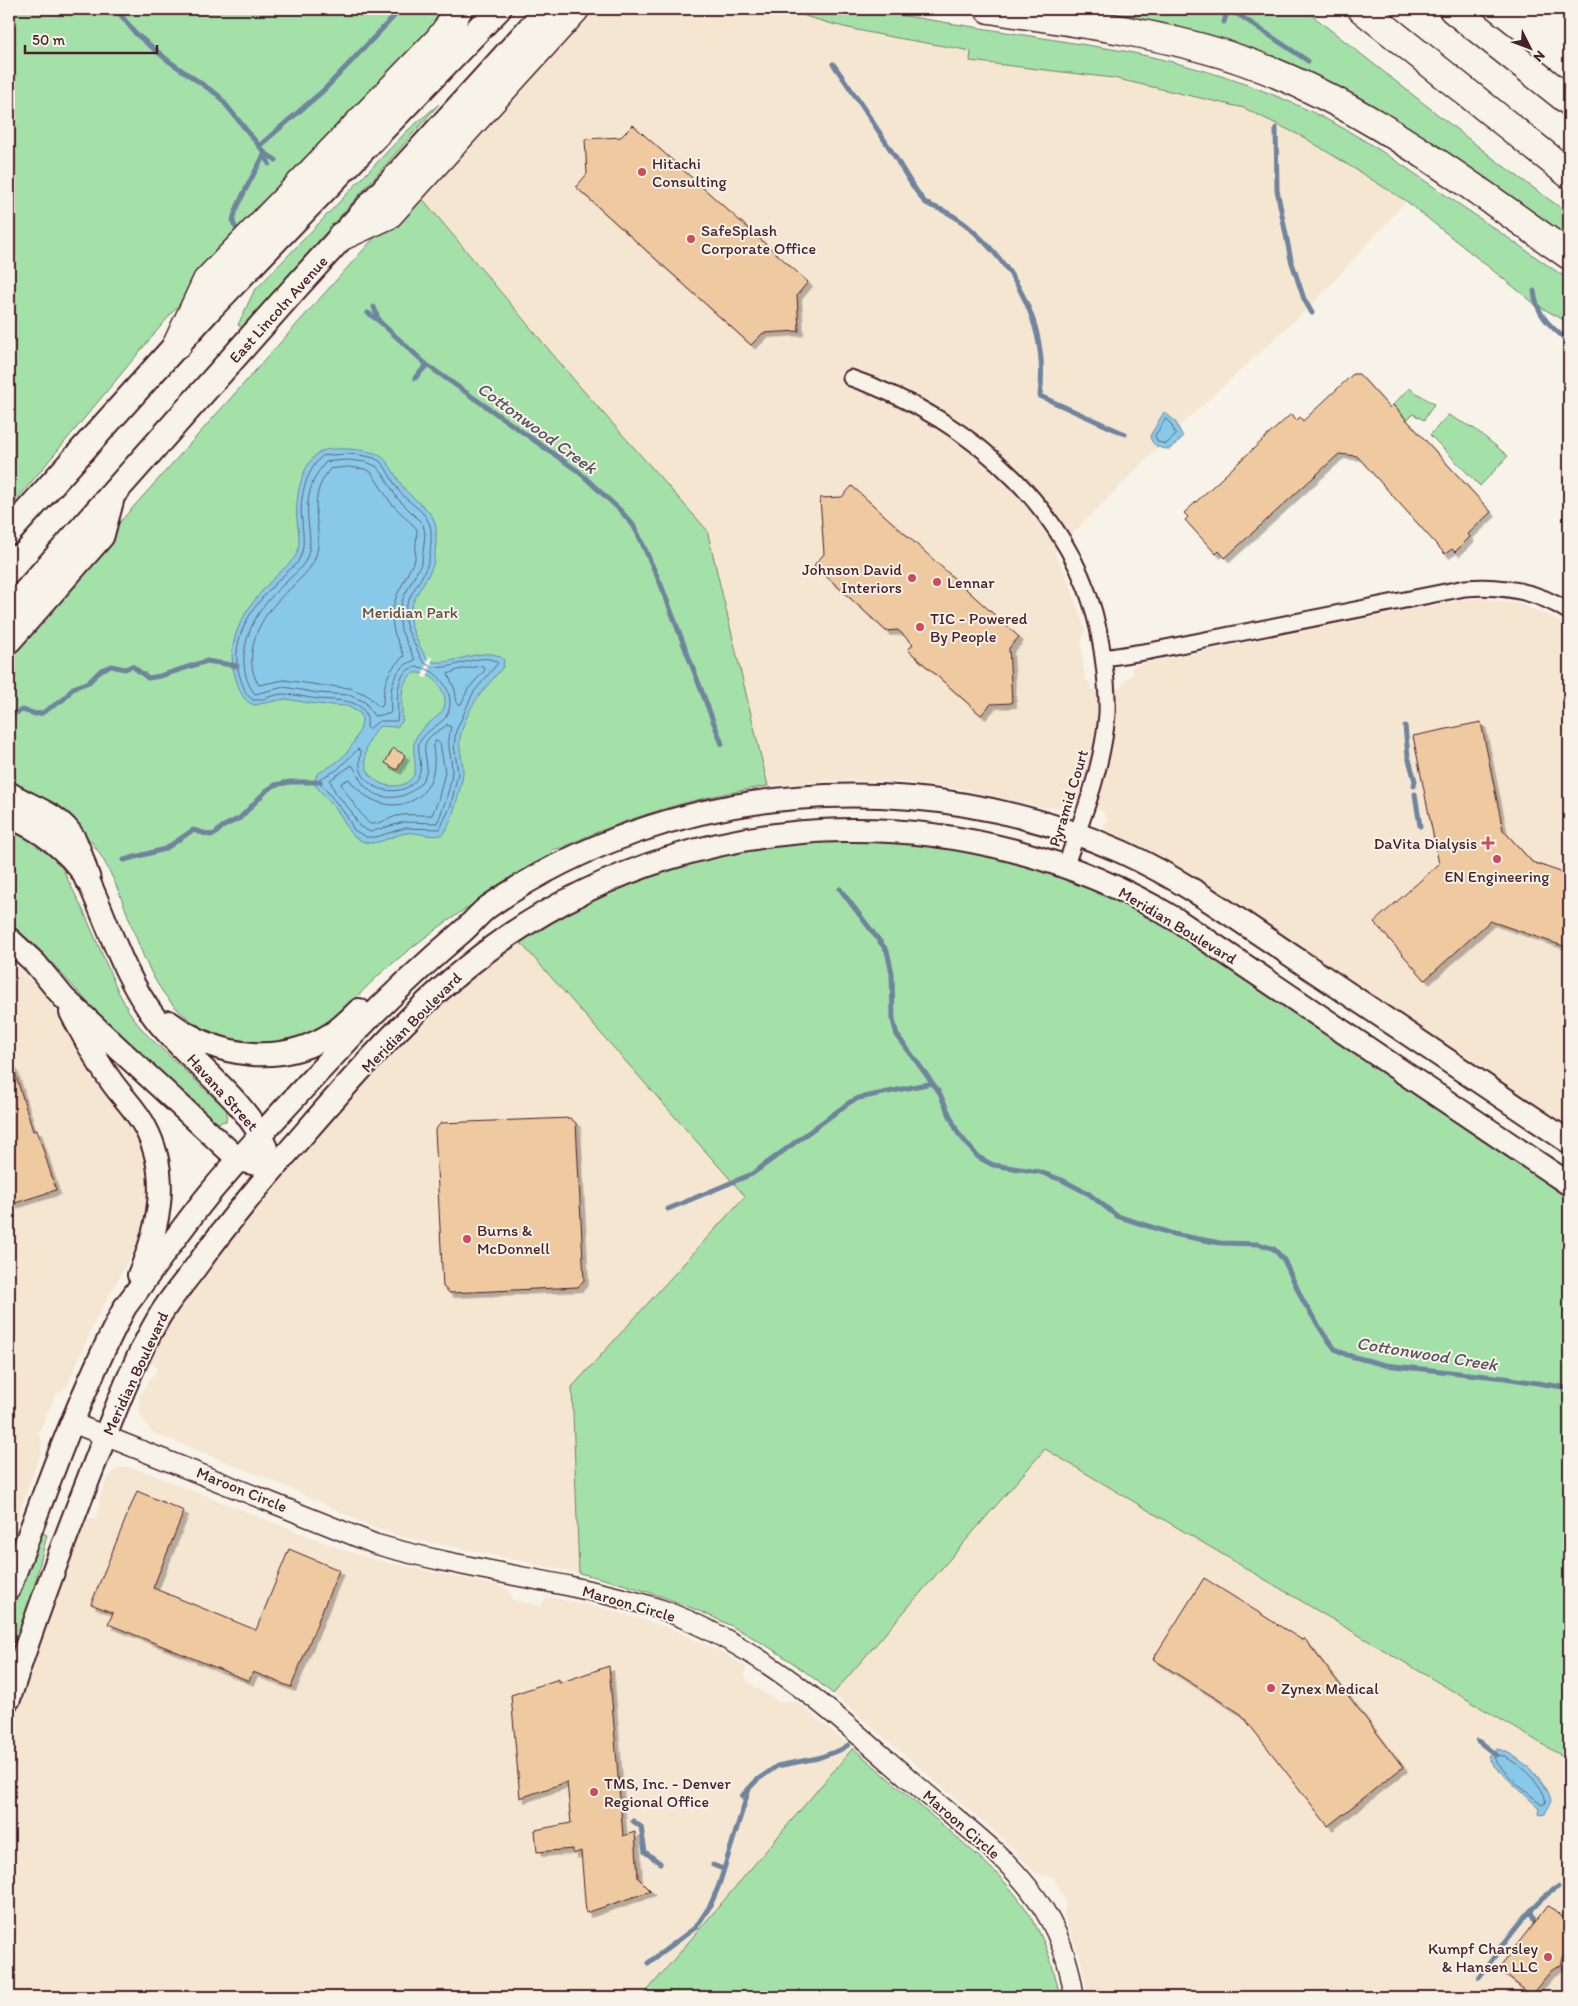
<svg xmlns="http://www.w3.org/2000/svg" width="1578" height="2006" viewBox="0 0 1578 2006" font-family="Itim,sans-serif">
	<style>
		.built { fill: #f5e6d2 }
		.green { fill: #a3e1a9; stroke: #76806a }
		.water { fill: #88c9e9; stroke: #6f859d; fill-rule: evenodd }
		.pier { fill: #f7f3e8 }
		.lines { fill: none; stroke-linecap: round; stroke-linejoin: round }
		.shore { stroke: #636377; stroke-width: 1 }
		.stream { stroke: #6f859d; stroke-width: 5 }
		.building { fill: #efc99f; stroke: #4a1f2b; filter: url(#shadow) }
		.minor-casing { stroke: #4a1f2b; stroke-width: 19 }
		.tertiary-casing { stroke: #4a1f2b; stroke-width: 22 }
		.secondary-casing { stroke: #4a1f2b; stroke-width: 26 }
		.primary-casing { stroke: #4a1f2b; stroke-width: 29 }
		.motorway-casing { stroke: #4a1f2b; stroke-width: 31 }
		.minor { stroke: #f7f3e8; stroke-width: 15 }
		.tertiary { stroke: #f7f3e8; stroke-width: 19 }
		.secondary { stroke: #f7f3e8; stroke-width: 22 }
		.primary { stroke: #f7f3e8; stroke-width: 25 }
		.motorway { stroke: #f7f3e8; stroke-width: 28 }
		.poi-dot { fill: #d1495b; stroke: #f7f3e8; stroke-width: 2 }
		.labels { text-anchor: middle; stroke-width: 4; stroke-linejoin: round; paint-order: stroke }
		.poi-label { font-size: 16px; fill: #4a1f2b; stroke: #f7f3e8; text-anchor: start }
		.street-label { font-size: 16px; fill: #4a1f2b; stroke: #f7f3e8 }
		.park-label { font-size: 16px; fill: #60504a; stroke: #f7f3e8 }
		.water-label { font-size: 18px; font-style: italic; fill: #5d5264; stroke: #f7f3e8 }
	</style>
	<defs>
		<filter id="shadow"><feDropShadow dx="4.5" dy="4.5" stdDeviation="0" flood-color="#0004"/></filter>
	</defs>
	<rect width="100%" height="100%" fill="#f7f3e8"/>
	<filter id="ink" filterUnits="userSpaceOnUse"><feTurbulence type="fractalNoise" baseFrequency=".02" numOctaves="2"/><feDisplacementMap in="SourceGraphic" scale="10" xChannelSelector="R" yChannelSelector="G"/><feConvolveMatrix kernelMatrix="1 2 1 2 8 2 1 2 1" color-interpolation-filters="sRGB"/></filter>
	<g filter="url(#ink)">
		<path class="built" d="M 592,9 L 785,9 L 814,19 L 843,27 L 971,51 L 970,61 L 1113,78 L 1215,100 L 1244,108 L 1305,138 L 1406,201 L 1317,300 L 1186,420 L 1054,552 L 1065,572 L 1082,620 L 1085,631 L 1081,644 L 1085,679 L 1090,684 L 1092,690 L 1121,688 L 1126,680 L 1134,673 L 1131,668 L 1139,664 L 1460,600 L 1479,598 L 1516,603 L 1551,616 L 1569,628 L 1569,1130 L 1222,895 L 1178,868 L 1110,834 L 1103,825 L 1109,821 L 1102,811 L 1071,800 L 1060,807 L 1047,808 L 957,788 L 903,782 L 836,780 L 768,786 L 707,530 L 581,388 L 416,191 Z
			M 519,941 L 746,1196 L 1045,1449 L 1569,1760 L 1569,1997 L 1089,1997 L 1080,1957 L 1064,1917 L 1066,1902 L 1053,1877 L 1036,1874 L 1002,1838 L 820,1683 L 769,1646 L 695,1608 L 640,1588 L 579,1573 L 399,1536 L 374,1528 L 288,1487 L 152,1432 L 141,1417 L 139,1395 L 158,1368 L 149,1362 L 155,1348 L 195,1279 L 305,1147 L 423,1020 L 465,982 Z
			M 17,966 L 47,996 L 95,1078 L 127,1119 L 140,1144 L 146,1162 L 149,1184 L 145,1222 L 139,1242 L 96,1319 L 68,1384 L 63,1391 L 56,1394 L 38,1433 L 42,1442 L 41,1452 L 9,1543 L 9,967 L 11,969 Z
			M 127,1467 L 143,1471 L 342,1549 L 376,1560 L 504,1587 L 510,1592 L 512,1600 L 515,1600 L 541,1606 L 545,1599 L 551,1597 L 611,1610 L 667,1627 L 724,1653 L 745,1666 L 746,1670 L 744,1674 L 750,1684 L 779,1702 L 796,1700 L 1002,1877 L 1025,1907 L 1039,1931 L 1052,1964 L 1060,1997 L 9,1997 L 9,1740 L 38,1640 L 85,1518 L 96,1519 L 100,1497 L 107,1479 L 117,1469 Z"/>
		<path class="green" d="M 9,9 L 445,9 L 437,24 L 185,297 L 9,509 Z
			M 786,9 L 862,9 L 1124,51 C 1193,65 1259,85 1322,117 C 1364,138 1403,165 1441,192 C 1484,221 1527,251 1569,280 L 1569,323 L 1535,304 L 1406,201 L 1305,138 L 1244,108 L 1113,78 L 970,61 L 971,51 C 909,39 844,32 786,9 Z
			M 1049,9 L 1304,9 L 1498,162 L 1569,214 L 1569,244 L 1387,120 Z
			M 439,104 L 242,328 L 238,325 L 254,291 L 260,285 L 407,131 Z
			M 416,191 L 581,388 L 707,530 L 768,786 C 695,797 627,817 561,848 L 552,850 L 552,857 C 494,889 438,924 387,968 C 364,987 345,1013 319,1028 C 294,1042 263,1048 235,1040 C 136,1015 144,923 98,851 C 76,818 42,804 9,784 L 9,646 Z
			M 1409,388 L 1434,404 L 1424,420 L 1413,414 L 1407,420 L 1393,405 Z
			M 1448,415 L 1475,429 L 1508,456 L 1480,486 L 1430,435 Z
			M 9,827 L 35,841 L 52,855 L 62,868 L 84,912 L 117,989 L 128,1010 L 137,1023 L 147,1035 L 227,1110 L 226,1121 L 217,1123 L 200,1110 L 104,1020 L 38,948 L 9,922 Z
			M 809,841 L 920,843 L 1010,859 L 1082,884 L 1179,933 L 1569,1196 L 1569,1760 L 1045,1449 L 833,1694 C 757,1629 675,1595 579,1573 L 572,1387 L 745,1196 L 519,941 C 567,914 614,886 667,869 C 713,854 761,848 809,841 Z
			M 41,1532 L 47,1535 L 30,1603 L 9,1667 L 9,1616 Z
			M 853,1748 C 882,1773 911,1798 940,1823 C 1005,1878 1043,1910 1060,1997 L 642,1997 Z"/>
		<path class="water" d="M 1164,412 L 1175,421 L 1183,437 L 1170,449 C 1160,449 1152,446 1150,436 Z
			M 348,449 C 388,452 383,457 403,487 C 411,499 428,506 434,520 C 437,527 436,535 436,543 C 435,550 435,558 433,565 C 427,582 410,598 410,617 C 410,629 420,646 425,656 C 438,676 486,640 504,660 L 503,667 C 484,690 469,703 461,734 C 457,747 463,758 463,771 C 463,781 451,827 444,833 C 435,840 417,831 406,833 C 394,835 382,843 370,843 C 364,843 357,839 352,835 C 348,831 346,824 343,819 C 336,808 323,794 314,784 L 317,774 C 338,762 346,758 357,736 C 361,728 364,722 360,713 L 347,706 L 316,704 L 285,699 L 255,705 C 243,702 240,691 236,679 C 222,639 249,603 276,576 C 283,569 293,562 297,553 C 301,542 298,531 297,519 C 295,500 301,461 322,451 C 329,448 340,449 348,449 ZM 414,673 C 424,672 434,677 439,685 C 459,717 424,717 415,740 C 409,754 425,774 404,784 C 398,787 390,786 385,785 C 357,776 362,743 380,726 L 397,727 L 402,722 C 403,706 397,683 414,673 Z
			M 1495,1749 C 1513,1749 1549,1782 1551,1801 L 1545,1814 L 1540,1815 L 1538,1813 L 1539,1808 L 1492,1764 L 1488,1756 Z"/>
		<path class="pier" d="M 429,656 L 433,658 L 427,678 L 422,677 Z"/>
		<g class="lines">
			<path class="shore" d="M 1166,419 L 1171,424 L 1176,435 L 1166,444 L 1158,442 L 1155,436 Z
				M 348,454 C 388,457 380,462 399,491 C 407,502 422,508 428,521 C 432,527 431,536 431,543 C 430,551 430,558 427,566 C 421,582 404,599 405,618 C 405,627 410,635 414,643 C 417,648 419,655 422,660 C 439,682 479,647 498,663 L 473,693 L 456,731 L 454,745 L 458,773 L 451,805 L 440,829 L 405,828 L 376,837 L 366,837 L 354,830 L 346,815 L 319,781 L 321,778 L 337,770 L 358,749 L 361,752 C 360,758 359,765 361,771 C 370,794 406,798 418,777 C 424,764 417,755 419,743 C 427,728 444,724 448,713 C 460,682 414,649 401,679 C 395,694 399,707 397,721 L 379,721 L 369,729 L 367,728 C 371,697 338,701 318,699 C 307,698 295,694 284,694 C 273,694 263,701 253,700 C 245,695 243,685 240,677 C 225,630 266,591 297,563 C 306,549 303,537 302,521 C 299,498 305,473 322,456 Z
				M 348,460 L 366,462 L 376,466 L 383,474 L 397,498 L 423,524 L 425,534 L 422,562 L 403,598 L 399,614 L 401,630 L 415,660 C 412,662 407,663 404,666 C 390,676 390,697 391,712 L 389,714 L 374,716 L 365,702 L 349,695 L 318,693 L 284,687 L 255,694 C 246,684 243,667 244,654 C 248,623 263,604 285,583 C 293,575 303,568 307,557 C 312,544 309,532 308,519 C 306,498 311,478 326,462 Z
				M 348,467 L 365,469 L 371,472 L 391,503 L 417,529 L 415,559 L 397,595 L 391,613 L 394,632 L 404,656 C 388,670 383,683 383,705 L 381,707 L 378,706 L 367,695 L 350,688 L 319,685 L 284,680 L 259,685 C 252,675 251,663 252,652 C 256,623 272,605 293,586 C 300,579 308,572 313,563 C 329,531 301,505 330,469 Z
				M 483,666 L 485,670 L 468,689 L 461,704 L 457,704 L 455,690 L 448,674 L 458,670 Z
				M 447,725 L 451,727 C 446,746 451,752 452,770 C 452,784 443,810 437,823 L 404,822 L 370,832 L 359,826 L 351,811 L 335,792 L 330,780 L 352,765 C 358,773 359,782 369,790 C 389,805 418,796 426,773 C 429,763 422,751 426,742 C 431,733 440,731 447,725 Z
				M 436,741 L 440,743 L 445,772 L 438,801 L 432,815 C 420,816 409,813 397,816 C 389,818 378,825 370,824 C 367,823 341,787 341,783 L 349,779 C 382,825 444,807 433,747 Z
				M 1495,1755 C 1509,1752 1550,1789 1545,1804 L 1542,1804 C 1527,1793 1504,1774 1494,1758 Z"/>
			<path class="stream" d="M 116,9 L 136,34 L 170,62 L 218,95 L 265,153 L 276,160
				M 1223,9 L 1239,15 L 1308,61
				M 1224,22 L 1228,9
				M 833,64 C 855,94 874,124 894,155 C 903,170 912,186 923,200 C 927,206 939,208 946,212 C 953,215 959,220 965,224 C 1017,267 1049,328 1040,396 L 1125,434
				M 1276,128 L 1277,190 L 1291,260 L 1304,299 L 1312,313
				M 259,146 L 324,90 L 401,9
				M 265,153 L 269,164
				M 241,233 C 238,230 233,226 233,221 C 234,207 258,167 265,153
				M 1534,291 C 1536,315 1552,328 1569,342
				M 374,307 L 379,321 L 427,365 L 578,471 L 620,510 L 633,525 L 639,536 L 661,585 L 722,744
				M 368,313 L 379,321
				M 415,378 L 427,365
				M 9,716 L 22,710 L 36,714 L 42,713 L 64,699 L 73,688 L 89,682 L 101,670 L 111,666 L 125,669 L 132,666 L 148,678 L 160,676 L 207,661 L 237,666
				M 1405,726 L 1408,756 L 1415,781 L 1414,786
				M 1415,794 L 1420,826
				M 124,860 L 165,849 L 193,830 L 210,835 L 215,834 L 222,827 L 240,818 L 267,790 L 275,785 L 290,782 L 320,782
				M 840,889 L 887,951 L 892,973 L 893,1020 L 897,1035 L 939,1092 L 958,1133 L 978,1157 L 993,1165 L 1040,1172 L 1062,1180 L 1089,1194 L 1117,1216 L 1173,1234 L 1220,1243 L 1259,1244 L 1274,1249 L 1284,1260 L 1303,1301 L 1325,1336 L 1335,1349 L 1347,1355 L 1385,1365 L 1505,1378 L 1569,1388
				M 668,1209 L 752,1174 L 850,1102 L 859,1098 L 932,1083
				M 1478,1741 L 1496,1755
				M 742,1796 L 757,1780 L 777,1766 L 818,1758 L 840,1750 L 848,1745
				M 633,1821 L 641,1827 L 645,1852 L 660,1863
				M 713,1865 L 723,1869
				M 1531,1911 L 1534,1921
				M 648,1963 L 696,1927 L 710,1906 L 719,1885 L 749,1789
				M 1479,1977 C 1497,1954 1534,1899 1558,1887"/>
		</g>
		<path class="building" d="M 633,125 L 808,282 L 797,295 L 799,331 L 763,333 L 751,345 L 576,187 L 587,174 L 585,139 L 621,137 Z
			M 1353,374 L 1359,374 L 1390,408 L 1393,405 L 1491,512 L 1468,534 L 1470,537 L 1455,552 L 1452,549 L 1445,554 L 1357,456 L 1339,454 L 1225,558 L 1219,551 L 1216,554 L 1185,520 L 1188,517 L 1184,513 L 1291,414 L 1297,420 L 1300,417 L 1303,421 Z
			M 852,486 L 1019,637 L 1009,648 L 1012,703 L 991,704 L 981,715 L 908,650 L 913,644 L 898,630 L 886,631 L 814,565 L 824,554 L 820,498 L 842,497 Z
			M 1481,722 L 1503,830 L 1532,862 L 1569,875 L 1569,948 L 1490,921 L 1425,980 L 1374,922 L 1439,864 L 1413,736 Z
			M 393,748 L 405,755 L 397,770 L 385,763 Z
			M 9,1063 L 12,1063 L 33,1131 L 37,1130 L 56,1190 L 9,1205 Z
			M 570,1118 L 576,1123 L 584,1280 L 578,1287 L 450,1293 L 443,1287 L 435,1130 L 441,1123 Z
			M 137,1491 L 184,1511 L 153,1588 L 256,1630 L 289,1549 L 339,1570 L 291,1687 L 253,1672 L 249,1681 L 108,1624 L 113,1613 L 91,1604 Z
			M 1204,1578 L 1302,1640 L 1304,1638 L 1403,1767 L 1328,1826 L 1241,1714 L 1153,1659 Z
			M 609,1666 L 623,1836 L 635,1832 L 638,1878 L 651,1891 L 586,1913 L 581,1851 L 573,1854 L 573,1849 L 537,1852 L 535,1830 L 571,1823 L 567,1782 L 520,1798 L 511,1695 L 559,1679 L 559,1683 Z
			M 1548,1905 L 1569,1922 L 1569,1947 L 1563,1955 L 1560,1965 L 1551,1971 L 1531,1995 L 1498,1969 Z"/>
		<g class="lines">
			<defs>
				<path id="minor" d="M 851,378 C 973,419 1083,517 1102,650 C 1105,671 1108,692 1107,714 C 1103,767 1083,817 1065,867
					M 1104,658 L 1150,651 L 1465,588 C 1502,585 1538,591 1569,612"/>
				<path id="tertiary" d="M 73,1423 L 375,1544 C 438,1562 504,1573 569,1586 C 600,1593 632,1599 663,1610 C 769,1650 838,1718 922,1790 C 962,1824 1007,1856 1037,1899 C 1057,1928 1070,1963 1074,1997"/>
				<path id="secondary" d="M 9,817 C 41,829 67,850 87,878 C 109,925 123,976 155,1018 C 187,1060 248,1100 266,1148
					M 9,939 L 35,963 L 64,998 L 239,1160 L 274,1168
					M 71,1012 C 83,1035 94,1057 109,1078 C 120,1095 136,1109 145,1127 C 171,1175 159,1228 139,1275
					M 169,1022 C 218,1058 281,1067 333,1033 C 343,1026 351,1018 359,1010
					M 9,1589 C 44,1494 78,1397 125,1307 C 155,1267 182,1226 214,1188 C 257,1137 304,1088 349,1039 C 385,1001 423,965 463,931 C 472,923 479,914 488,907 C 671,779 920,762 1122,852 C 1186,881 1243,923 1301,962 C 1391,1022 1480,1082 1569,1142
					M 9,1699 C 33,1623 61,1549 90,1475 C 111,1422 130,1367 159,1317 C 170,1298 185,1282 198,1264 C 230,1219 265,1178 302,1136 C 364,1064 429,990 508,936 C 707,800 971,795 1177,920 L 1569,1184"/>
				<path id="primary" d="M 9,532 L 208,310 L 498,9
					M 9,611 L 296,287 L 548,9
					M 9,640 L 101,536 L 111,499
					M 9,795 C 29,808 59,815 72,838 C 79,850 82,865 87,878"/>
				<path id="motorway" d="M 989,9 C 1068,21 1147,31 1223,54 C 1352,94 1460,179 1569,255
					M 1362,9 L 1569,174
					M 1453,9 L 1569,101
					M 342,236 L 388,215 L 575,9
					M 177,345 L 207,281 L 439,40 L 448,28 L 458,9"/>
			</defs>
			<use href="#minor" class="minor-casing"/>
			<use href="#tertiary" class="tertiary-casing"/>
			<use href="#secondary" class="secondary-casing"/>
			<use href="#primary" class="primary-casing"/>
			<use href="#motorway" class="motorway-casing"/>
			<use href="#minor" class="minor"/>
			<use href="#tertiary" class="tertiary"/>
			<use href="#secondary" class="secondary"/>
			<use href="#primary" class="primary"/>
			<use href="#motorway" class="motorway"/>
		</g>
	</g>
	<g class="poi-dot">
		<circle cx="642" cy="172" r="5"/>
		<circle cx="691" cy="239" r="5"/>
		<circle cx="912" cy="578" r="5"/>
		<circle cx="937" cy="582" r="5"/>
		<circle cx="920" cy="627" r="5"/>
		<path d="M1485.5 835.5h5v5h5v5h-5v5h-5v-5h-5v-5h5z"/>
		<circle cx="1497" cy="859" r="5"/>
		<circle cx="467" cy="1239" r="5"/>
		<circle cx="1271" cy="1688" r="5"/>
		<circle cx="594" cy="1792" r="5"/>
		<circle cx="1548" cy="1957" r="5"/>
	</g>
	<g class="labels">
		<g class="poi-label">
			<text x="652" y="169">Hitachi<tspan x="652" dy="18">Consulting</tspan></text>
			<text x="701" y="236">SafeSplash<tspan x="701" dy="18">Corporate Office</tspan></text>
			<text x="902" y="575" text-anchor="end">Johnson David<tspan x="902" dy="18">Interiors</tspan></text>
			<text x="947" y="588">Lennar</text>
			<text x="930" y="624">TIC - Powered<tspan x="930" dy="18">By People</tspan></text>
			<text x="1477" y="849" text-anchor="end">DaVita Dialysis</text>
			<text x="1497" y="882" text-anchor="middle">EN Engineering</text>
			<text x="477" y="1236">Burns &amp;<tspan x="477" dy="18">McDonnell</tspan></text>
			<text x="1281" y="1694">Zynex Medical</text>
			<text x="604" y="1789">TMS, Inc. - Denver<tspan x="604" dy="18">Regional Office</tspan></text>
			<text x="1538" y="1954" text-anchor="end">Kumpf Charsley<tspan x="1538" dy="18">&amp; Hansen LLC</tspan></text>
		</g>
		<g class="street-label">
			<text transform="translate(278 309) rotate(-48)" y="6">East Lincoln Avenue</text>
			<text transform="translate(1068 798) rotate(-73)" y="6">Pyramid Court</text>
			<text transform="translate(1178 925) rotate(31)" y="6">Meridian Boulevard</text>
			<text transform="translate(411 1022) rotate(-45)" y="6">Meridian Boulevard</text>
			<text transform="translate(223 1092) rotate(48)" y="6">Havana Street</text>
			<text transform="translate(135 1373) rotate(-65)" y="6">Meridian Boulevard</text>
			<text transform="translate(242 1489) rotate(22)" y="6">Maroon Circle</text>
			<text transform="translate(629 1603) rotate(16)" y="6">Maroon Circle</text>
			<text transform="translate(962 1824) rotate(41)" y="6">Maroon Circle</text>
		</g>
		<g class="park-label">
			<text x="410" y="618">Meridian Park</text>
		</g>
		<g class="water-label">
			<text transform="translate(537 428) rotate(36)" y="6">Cottonwood Creek</text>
			<text transform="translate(1427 1354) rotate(9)" y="6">Cottonwood Creek</text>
		</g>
	</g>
	<rect width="1578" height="2006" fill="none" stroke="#f7f3e8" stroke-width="30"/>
	<rect x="15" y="15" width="1548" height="1976" fill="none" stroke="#4a1f2b" stroke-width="2" filter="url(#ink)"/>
	<g transform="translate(1530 48) rotate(132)" stroke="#f7f3e8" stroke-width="4" paint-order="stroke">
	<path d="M0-4L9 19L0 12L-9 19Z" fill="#4a1f2b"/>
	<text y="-8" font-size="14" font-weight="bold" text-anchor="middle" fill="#4a1f2b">N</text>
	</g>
	<path d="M25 45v8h132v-8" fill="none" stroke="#4a1f2b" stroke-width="2.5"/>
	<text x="32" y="45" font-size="15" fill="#4a1f2b" stroke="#f7f3e8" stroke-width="4" paint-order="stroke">50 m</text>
</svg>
